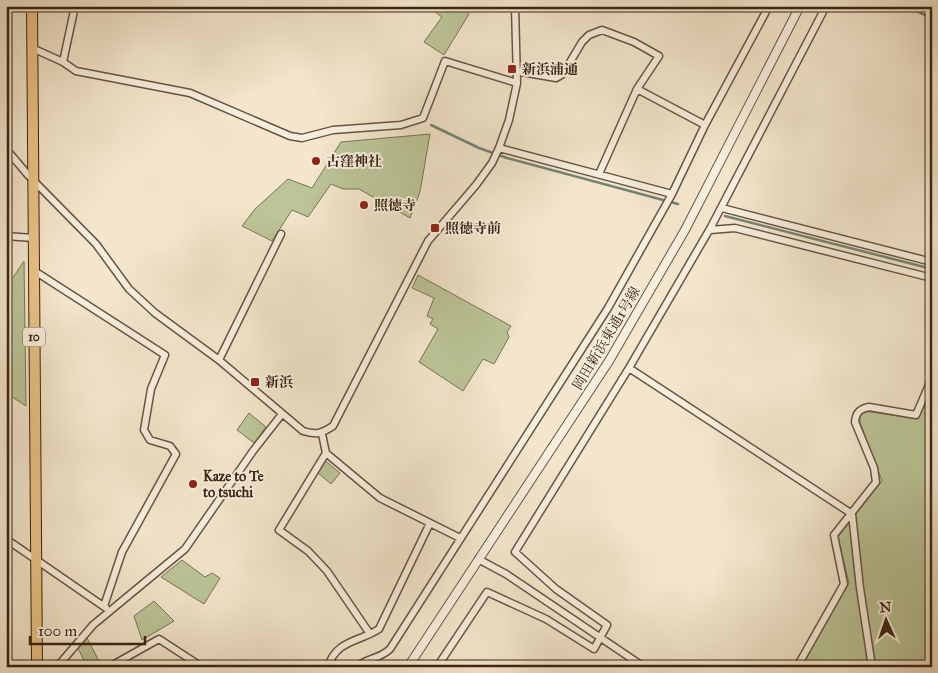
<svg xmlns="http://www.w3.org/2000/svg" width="938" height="673" viewBox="0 0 938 673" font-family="'IM FELL Great Primer','Noto Serif JP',serif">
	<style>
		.green { fill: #bbc598; stroke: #7b7456 }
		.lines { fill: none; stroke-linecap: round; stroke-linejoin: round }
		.stream { stroke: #758275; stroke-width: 2.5 }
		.minor-casing { stroke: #695442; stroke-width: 9 }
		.tertiary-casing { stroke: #695442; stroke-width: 10 }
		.primary-casing { stroke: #3b2414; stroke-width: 12 }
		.minor { stroke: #f7efde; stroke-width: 6 }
		.tertiary { stroke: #f7efde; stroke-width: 8 }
		.primary { stroke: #eac386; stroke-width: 10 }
		.poi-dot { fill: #8f2418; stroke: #f7efde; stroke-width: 2 }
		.labels { text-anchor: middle; stroke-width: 4; stroke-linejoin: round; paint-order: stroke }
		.shield { fill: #f7efde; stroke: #736151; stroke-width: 1 }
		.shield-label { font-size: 12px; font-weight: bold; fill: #3b2414 }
		.poi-label { font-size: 14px; font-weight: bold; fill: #3b2414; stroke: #f7efde; text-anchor: start }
		.street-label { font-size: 14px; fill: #3b2414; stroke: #f7efde }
	</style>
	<rect width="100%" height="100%" fill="#f3e6cc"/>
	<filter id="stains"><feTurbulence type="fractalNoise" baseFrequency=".004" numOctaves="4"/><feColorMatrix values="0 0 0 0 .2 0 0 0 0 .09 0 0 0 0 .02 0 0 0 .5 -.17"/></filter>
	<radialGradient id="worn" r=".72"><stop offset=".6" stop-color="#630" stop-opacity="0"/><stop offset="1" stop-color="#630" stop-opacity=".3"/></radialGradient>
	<path class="green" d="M 427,6 L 464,6 L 469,14 L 444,55 L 424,42 L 442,17 Z
		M 430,134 L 420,192 L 410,218 L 359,189 L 343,189 L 331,184 L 308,217 L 292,210 L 272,241 L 242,226 L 255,209 L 288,179 L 312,188 L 341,142 Z
		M 24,261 L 26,406 L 6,393 L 6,288 Z
		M 418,275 L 511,326 L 507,332 L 509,337 L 494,364 L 483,359 L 463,391 L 419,362 L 438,329 L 430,324 L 433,319 L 427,316 L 434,298 L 412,288 Z
		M 932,388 L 932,667 L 797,667 L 849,583 L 838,537 L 882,481 L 860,422 L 860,416 L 864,411 L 918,419 Z
		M 249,413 L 266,427 L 254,443 L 237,430 Z
		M 323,459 L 340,473 L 331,484 L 317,472 Z
		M 182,560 L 205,577 L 212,573 L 220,578 L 204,604 L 161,577 Z
		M 154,601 L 174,621 L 142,640 L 134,616 Z
		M 87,638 L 100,663 L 94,667 L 87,667 L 78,648 Z"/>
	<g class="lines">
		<path class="stream" d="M 431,125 L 479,148 L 507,158 L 678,204
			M 725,216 L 932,269
			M 928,667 L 932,663"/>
		<defs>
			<path id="minor" d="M 826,6 L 711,227 L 629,368 L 852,514 L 860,588 L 872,667
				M 913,6 L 932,14
				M 32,48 L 63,62 L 75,6
				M 63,62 L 76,71 L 190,93 L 290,136 L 302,138 L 333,130 L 401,125 L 423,118 L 445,61 L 517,83
				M 516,71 L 556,78 L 563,74 L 582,42 L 589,35 L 602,30 L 634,42 L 659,56 L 637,89 L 599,174
				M 637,89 L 705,125
				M 499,148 L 672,194
				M 6,149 L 28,175 L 96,244 L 129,289 L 155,313 L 219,360 L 303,431 C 316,435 321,434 333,426 L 428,241 L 476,185 L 492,163 L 499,148 L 509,120 L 517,83 L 515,6
				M 722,208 L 932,262
				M 710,230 L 735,228 L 932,278
				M 6,236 L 33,238
				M 33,270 L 165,355 L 151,389 L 144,430 L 150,440 L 170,446 L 176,454 L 122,552 L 104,606
				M 219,360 L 281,234
				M 322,434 L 326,453 L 380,498 L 460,538
				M 326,453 L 279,530 L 308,551 L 327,571 L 370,634
				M 6,539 L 106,608
				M 478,559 L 506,574 L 644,667
				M 57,667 L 93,625 L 185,549 L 253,451 L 282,414
				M 109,667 L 159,639 L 202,667
				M 328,667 C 336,640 359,642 379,629 L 430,523
				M 357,667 C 366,658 380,659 390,649 L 608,308 L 672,194 L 705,125 L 769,6
				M 437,667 L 487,592 L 546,619 L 594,649 L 607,625 L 556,589 L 515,552 L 629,368
				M 797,667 L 844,584 L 834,535 L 876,482 L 874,468 L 855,422 C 856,412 860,409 869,407 L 916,415 L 932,378"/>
			<path id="tertiary" d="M 408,667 L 609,361 L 685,230 L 800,6"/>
			<path id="primary" d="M 32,6 L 37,667"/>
		</defs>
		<use href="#minor" class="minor-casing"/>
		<use href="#tertiary" class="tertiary-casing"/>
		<use href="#primary" class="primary-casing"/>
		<use href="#minor" class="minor"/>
		<use href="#tertiary" class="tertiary"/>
		<use href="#primary" class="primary"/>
	</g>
	<g class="poi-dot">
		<rect x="507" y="64" width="10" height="10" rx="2.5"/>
		<circle cx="316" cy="161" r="5"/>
		<circle cx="364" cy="205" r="5"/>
		<rect x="430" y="223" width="10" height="10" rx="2.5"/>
		<rect x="250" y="377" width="10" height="10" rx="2.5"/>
		<circle cx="193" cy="484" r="5"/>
	</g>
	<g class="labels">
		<rect class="shield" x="23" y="327.5" width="22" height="19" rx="4"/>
		<g class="shield-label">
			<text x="34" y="341">10</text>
		</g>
		<g class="poi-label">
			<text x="522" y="74">新浜浦通</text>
			<text x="326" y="166">古窪神社</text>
			<text x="374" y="210">照徳寺</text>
			<text x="445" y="233">照徳寺前</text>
			<text x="265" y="387">新浜</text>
			<text x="203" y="481">Kaze to Te<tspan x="203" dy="16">to tsuchi</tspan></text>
		</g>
		<g class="street-label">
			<text transform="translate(606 338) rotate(-59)" y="5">岡田新浜東通1号線</text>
		</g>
	</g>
	<rect width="938" height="673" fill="none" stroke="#f3e6cc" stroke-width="25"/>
	<rect x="8" y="8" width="923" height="658" fill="none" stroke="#3b2414" stroke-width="2.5"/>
	<rect x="12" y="12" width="913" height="648" fill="none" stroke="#3b2414"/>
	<g transform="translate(886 620) rotate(357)" stroke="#f7efde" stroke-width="4" paint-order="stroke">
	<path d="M0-4L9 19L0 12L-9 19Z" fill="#3b2414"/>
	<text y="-8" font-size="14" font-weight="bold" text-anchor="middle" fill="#3b2414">N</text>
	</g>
	<path d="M30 636v8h115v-8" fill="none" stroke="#3b2414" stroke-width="2.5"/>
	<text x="38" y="636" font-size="15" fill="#3b2414" stroke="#f7efde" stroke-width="4" paint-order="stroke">100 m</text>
	<rect width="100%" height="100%" filter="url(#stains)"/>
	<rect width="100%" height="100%" fill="url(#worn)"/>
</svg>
